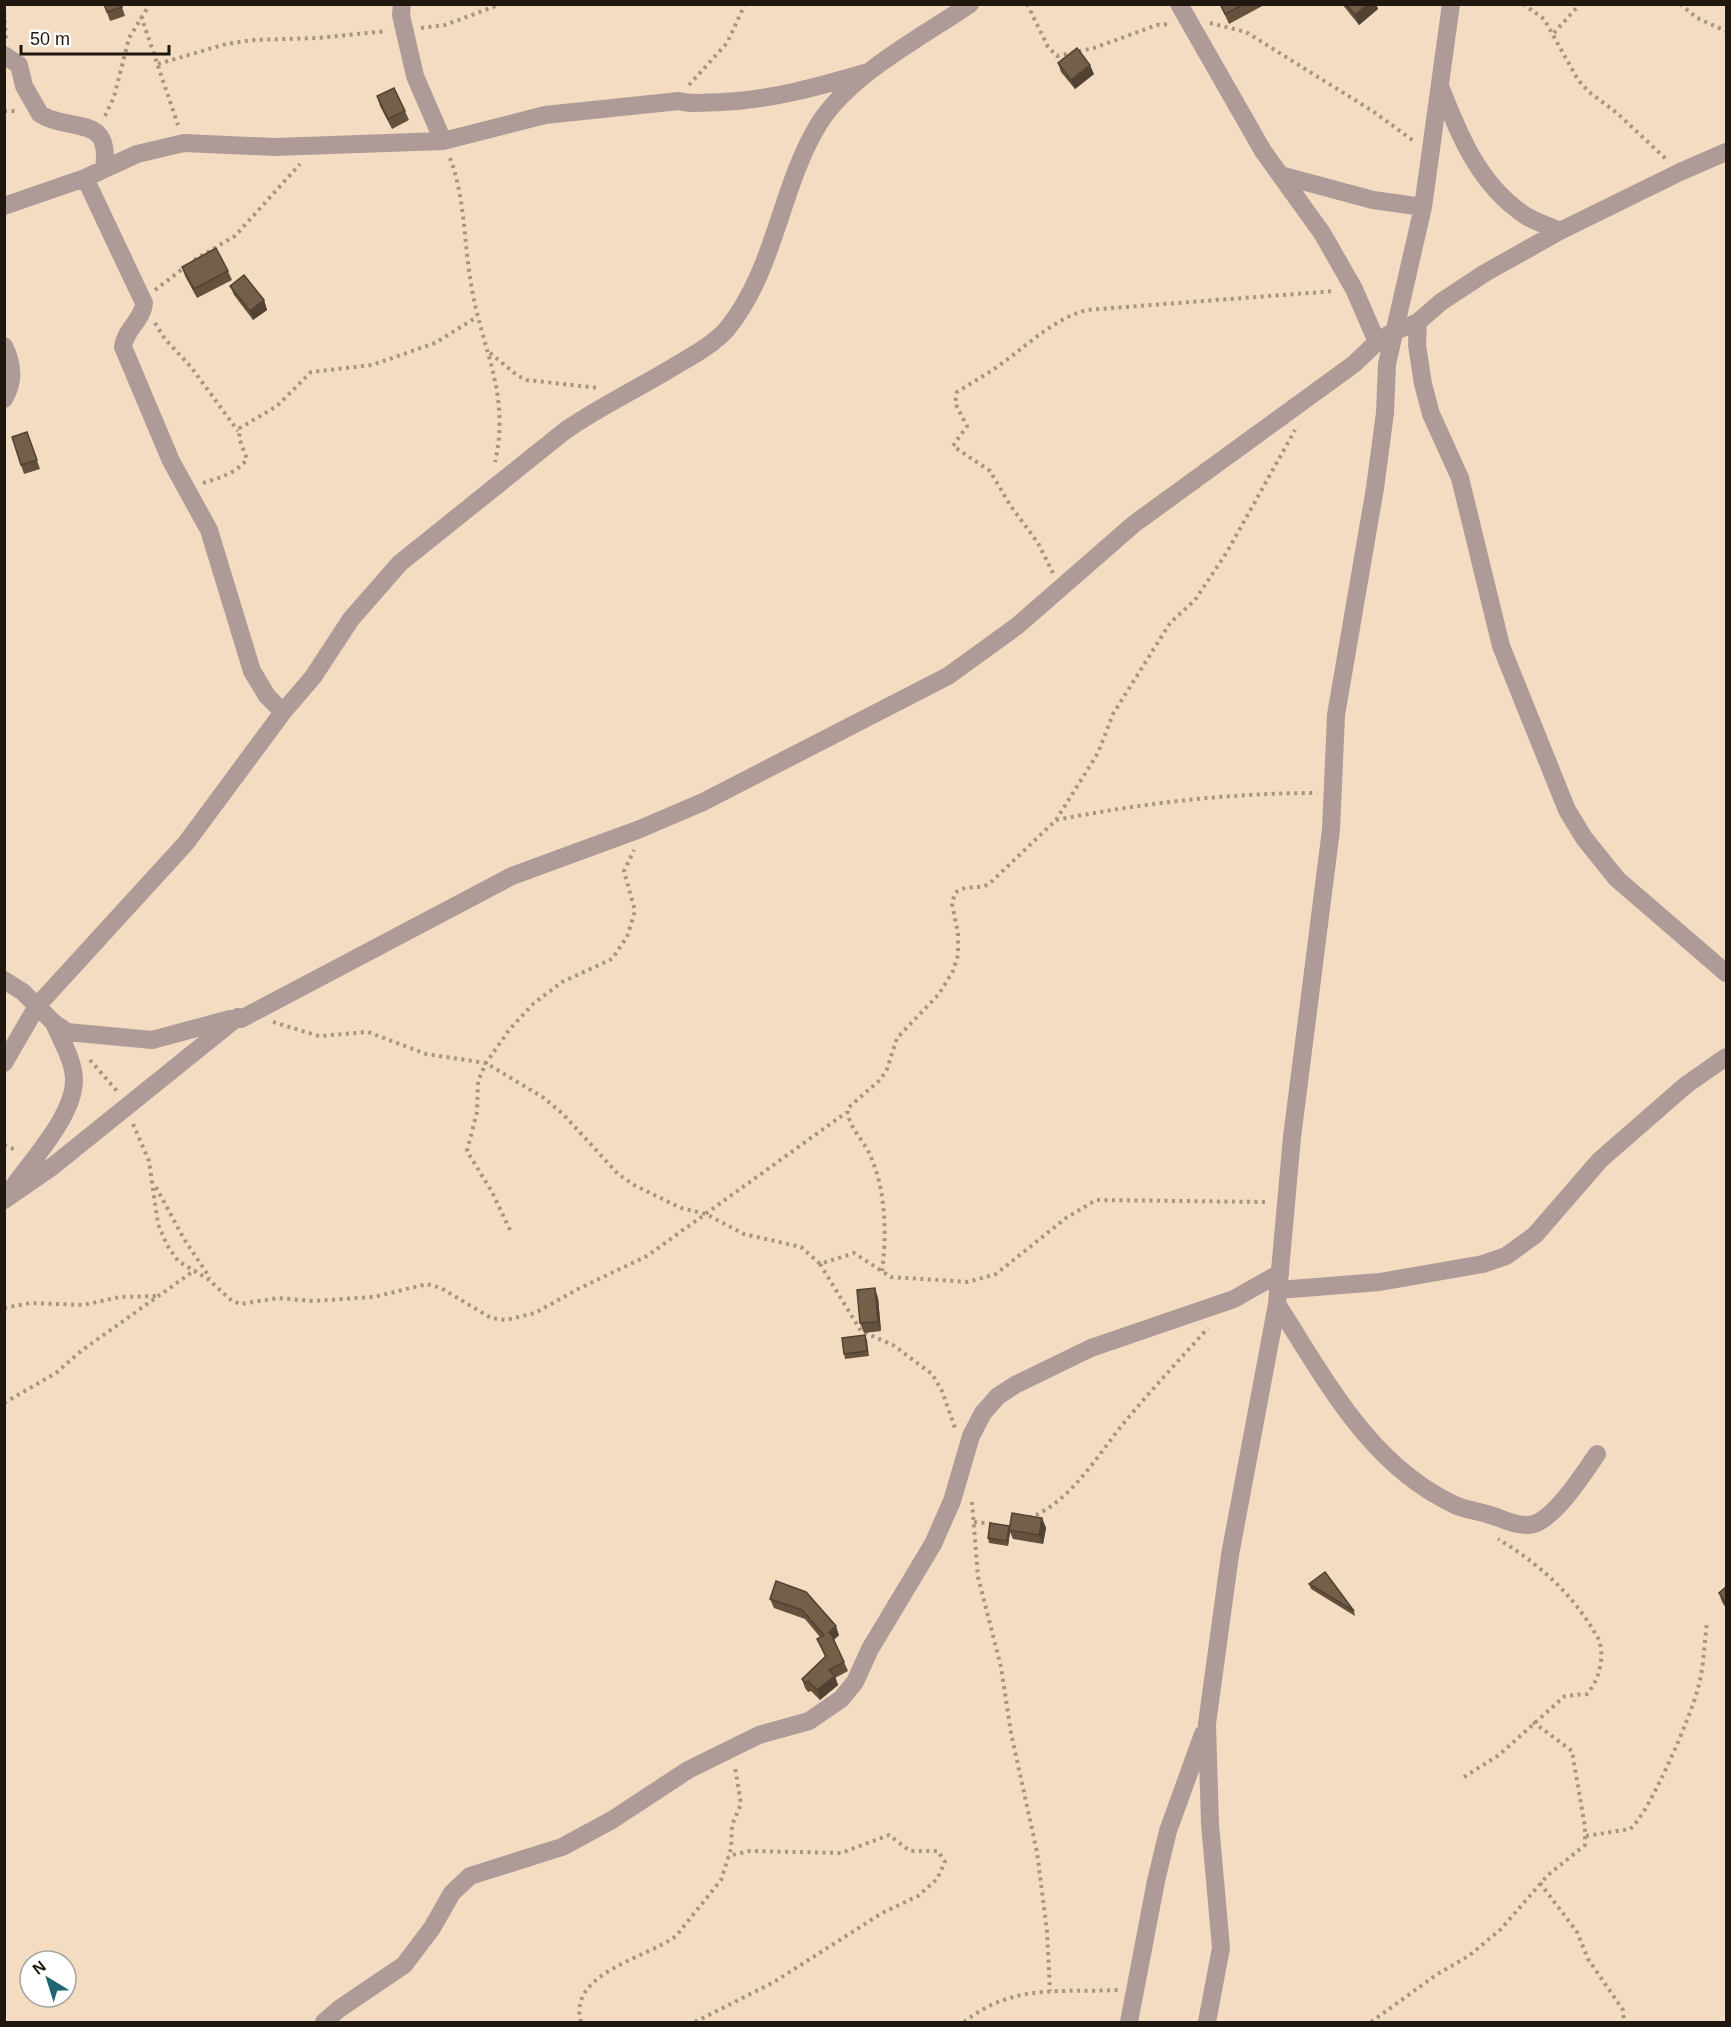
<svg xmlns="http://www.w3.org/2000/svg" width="1731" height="2027" viewBox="0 0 1731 2027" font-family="Helvetica,sans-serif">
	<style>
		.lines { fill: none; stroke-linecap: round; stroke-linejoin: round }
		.path { stroke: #a79581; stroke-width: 4; stroke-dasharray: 3 4.5; stroke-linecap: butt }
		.street { stroke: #ae9b98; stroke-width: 18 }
		.wall { fill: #64523f }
		.shaded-wall { fill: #514233 }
		.building { fill: #745f49; stroke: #514233; stroke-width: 1.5 }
	</style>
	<rect width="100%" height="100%" fill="#f3dcc1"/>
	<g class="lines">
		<path class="path" d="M 1027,4 L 1048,47 L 1057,56 L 1094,48 L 1157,25 L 1170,24
			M 1523,4 L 1544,19 L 1578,80 L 1589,92 L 1617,113 L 1666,159
			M 1680,4 L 1697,18 L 1726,31
			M 4,13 L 6,39
			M 141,16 L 178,125
			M 1210,23 L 1246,32 L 1374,112 L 1415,142
			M 421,28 L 445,25 L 501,4
			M 1554,33 L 1580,4
			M 158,64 L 226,44 L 252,40 L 318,38 L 387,31
			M 689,85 L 727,43 L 745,4
			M 4,111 L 19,111
			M 105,116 L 114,97 L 129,38 L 150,4
			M 450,158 C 465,197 464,243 471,284 C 481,348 511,393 495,462
			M 194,260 L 235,236 L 300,164
			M 155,290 L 185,267
			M 155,323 L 165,339 L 191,367 L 238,431
			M 490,353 L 518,376 L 527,380 L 599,388
			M 203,483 C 219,478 237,473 247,459 L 239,438 L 240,428 L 277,406 L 311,372 L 372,365 L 435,343 L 477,317
			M 1053,573 L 1038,543 L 1010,505 L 990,471 L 953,446 L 967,426 L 955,403 L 957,392 C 973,382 989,373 1004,362 C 1031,342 1053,320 1086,310 L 1335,291
			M 1056,820 C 1143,803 1229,793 1317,793
			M 273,1022 L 319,1036 L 368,1032 L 426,1054 L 486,1063 L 544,1098 L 563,1114 L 618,1174 L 634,1185 L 681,1208 L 706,1214 L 744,1234 L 801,1247 L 820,1264 L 854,1253 L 891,1277 L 968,1282 L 996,1274 L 1066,1218 L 1096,1200 L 1268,1202
			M 90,1060 L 117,1091
			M 133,1124 L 149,1161 L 158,1224 L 167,1245 L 178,1261 L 208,1279 L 232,1301 L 241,1304 L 278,1298 L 314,1301 L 374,1297 L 427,1284 L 441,1288 L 491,1318 L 506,1320 L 535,1313 L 578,1289 L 647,1256 L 847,1112
			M 4,1145 L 18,1151
			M 156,1187 L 184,1239 L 210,1278
			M 510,1230 L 492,1192 L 467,1151 L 477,1112 L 478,1081 L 486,1063 L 509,1030 L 533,1004 L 562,982 L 612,959 L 627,937 L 635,911 L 624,871 L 634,850
			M 820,1264 L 861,1331 L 893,1345 L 932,1374 L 942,1391 L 955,1428
			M 882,1271 C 887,1234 886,1188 869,1153 C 863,1140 845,1122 848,1108 L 881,1079 L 887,1069 L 897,1038 L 939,994 L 953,971 L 958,955 L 958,933 L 952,904 L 955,893 C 965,884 978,890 989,884 L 1056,820 L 1098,753 L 1113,714 L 1170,623 L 1195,600 L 1227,552 L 1295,430
			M 4,1308 L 31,1303 L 83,1305 L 120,1297 L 157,1296
			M 4,1403 L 56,1373 L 81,1351 L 195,1270
			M 972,1502 L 978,1577 L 1001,1667 L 1011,1733 L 1037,1852 L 1047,1931 L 1050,1991
			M 1029,1518 C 1072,1502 1099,1452 1128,1418 C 1154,1387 1181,1358 1208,1328
			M 974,1522 L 993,1524
			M 1464,1777 L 1499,1755 L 1565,1696 L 1587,1694 C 1599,1680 1605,1658 1599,1640 C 1575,1596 1541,1565 1498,1539
			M 1586,1836 L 1630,1829 C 1649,1814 1692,1714 1698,1688 C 1704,1667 1704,1644 1707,1623
			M 1540,1883 L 1577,1932 L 1588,1959 L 1623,2010 L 1624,2022
			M 581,2022 C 567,1973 647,1958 676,1936 L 721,1880 L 731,1849 L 732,1825 L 741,1804 L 735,1767
			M 695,2022 L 774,1982 L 882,1913 L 918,1896 L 937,1879 L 945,1862 L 938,1851 L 910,1851 L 889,1835 L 841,1853 L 750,1851 L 728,1856
			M 964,2022 C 1014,1983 1059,1993 1118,1990
			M 1371,2022 L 1436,1975 L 1470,1955 L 1501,1929 L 1548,1875 L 1585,1845 L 1585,1827 L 1572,1751 L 1533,1722"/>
		<path class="street" d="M 402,4 L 401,15 L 415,76 L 443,141
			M 1179,4 L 1263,151 L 1322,233 L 1354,289 L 1377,342
			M 4,55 L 19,65 L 24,86 L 40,114 C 70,133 112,113 104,168
			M 1440,86 C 1459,135 1479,185 1526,216 C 1536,222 1549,226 1560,231
			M 1280,175 L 1373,200 L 1423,207
			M 85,178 L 144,303 C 143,320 125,329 123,347 L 171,461 L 209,530 L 252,671 L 267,696 L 283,712
			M 4,206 L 85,178 L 137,154 L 184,143 L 275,147 L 443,141 L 545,115 L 679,101 C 693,105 707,102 721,102 C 771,100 817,87 865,73
			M 1418,322 L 1417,345 L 1423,384 L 1431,414 L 1460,478 L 1501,646 L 1567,810 L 1584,838 L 1617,879 L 1726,973
			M 4,346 C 13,364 15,381 4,399
			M 4,980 L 23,992 L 54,1023 L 67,1032 L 152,1040 L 230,1019
			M 4,1063 L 37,1006 L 186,843 L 283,712 L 313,677 L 351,619 L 400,563 L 566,430 C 601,406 639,388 675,366 C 692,356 714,344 727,329 C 776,269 780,186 820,122 C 852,73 922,37 970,4
			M 10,1191 C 31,1161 74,1116 74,1080 C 74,1061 61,1040 54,1023
			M 4,1200 L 53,1166 L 238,1017 L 241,1019 L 512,876 L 640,829 L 703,802 L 948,676 L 1017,626 L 1134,524 L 1354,364 L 1377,342 L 1393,332 L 1418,322 L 1441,302 L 1485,273 L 1560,231 L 1680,172 L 1726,152
			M 1278,1290 L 1380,1282 L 1483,1264 L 1506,1256 L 1535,1235 L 1600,1160 L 1686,1085 L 1726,1057
			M 1277,1304 C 1326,1380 1369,1465 1455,1505 C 1466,1510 1478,1511 1490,1515 C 1504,1519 1519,1528 1534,1524 C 1556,1517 1584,1473 1597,1454
			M 324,2022 L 339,2009 L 404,1965 L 432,1928 L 452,1893 L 470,1876 L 562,1847 L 612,1820 L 688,1770 L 759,1735 L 809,1721 L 841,1699 L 855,1682 L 870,1649 L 933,1544 L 952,1501 L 971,1436 L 983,1413 L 998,1396 L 1015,1385 L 1091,1348 L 1234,1299 L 1280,1273
			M 1129,2022 L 1156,1881 L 1168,1831 L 1203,1734
			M 1207,2022 L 1221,1948 L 1210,1824 L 1207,1724 L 1230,1555 L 1277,1304 L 1292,1137 L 1331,830 L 1336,715 L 1375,488 L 1385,413 L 1387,364 L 1423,207 L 1451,4"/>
	</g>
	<path class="wall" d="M 104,4 L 121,4 L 125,16 L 110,21 Z
		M 1220,4 L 1266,4 L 1229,24 Z
		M 1342,4 L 1376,4 L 1378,9 L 1359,25 Z
		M 1058,63 L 1094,74 L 1075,89 L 1061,72 Z
		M 377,96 L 405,111 L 409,120 L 392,129 L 380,106 Z
		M 182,267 L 228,271 L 232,280 L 197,298 L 185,276 Z
		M 230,286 L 264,300 L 267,310 L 253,320 L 234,295 Z
		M 27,432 L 40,469 L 24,474 L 21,465 Z
		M 878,1298 L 881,1331 L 864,1333 L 860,1323 Z
		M 865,1335 L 867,1340 L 869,1356 L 845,1359 L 844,1354 Z
		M 1042,1518 L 1046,1528 L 1043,1544 L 1013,1539 L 1010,1532 L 1008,1546 L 989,1543 L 988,1538 L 1009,1526 L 1010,1528 Z
		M 776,1581 L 839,1635 L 834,1640 L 848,1671 L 835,1678 L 838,1685 L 820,1700 L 811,1691 L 808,1692 L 805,1688 L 802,1679 L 825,1657 L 817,1639 L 820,1637 L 805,1619 L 774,1608 L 770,1599 Z
		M 1309,1584 L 1354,1611 L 1355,1616 L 1311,1589 Z
		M 1726,1587 L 1726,1608 L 1722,1602 L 1719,1593 Z"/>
	<path class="shaded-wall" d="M 1368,4 L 1376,4 L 1378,9 L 1359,25 L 1355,15 Z
		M 1090,65 L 1094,74 L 1075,89 L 1071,80 Z
		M 264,300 L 267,310 L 253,320 L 250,311 Z
		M 875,1288 L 878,1298 L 881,1331 L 878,1322 Z
		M 1042,1518 L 1046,1528 L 1043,1544 L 1039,1535 Z
		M 1009,1526 L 1010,1530 L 1009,1530 L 1010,1532 L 1008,1546 L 1007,1541 Z
		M 836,1626 L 839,1635 L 831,1642 L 828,1633 Z
		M 835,1676 L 838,1685 L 820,1700 L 817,1690 Z"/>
	<path class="building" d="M 104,4 L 121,4 L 122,7 L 107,12 Z
		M 1220,4 L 1245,4 L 1225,14 Z
		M 1346,4 L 1368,4 L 1355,15 Z
		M 1077,48 L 1090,65 L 1071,80 L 1058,63 Z
		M 394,88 L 405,111 L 388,119 L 377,96 Z
		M 216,248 L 228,271 L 194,289 L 182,267 Z
		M 244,275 L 264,300 L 250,311 L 230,286 Z
		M 27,432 L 37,460 L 21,465 L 12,437 Z
		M 875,1288 L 878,1322 L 860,1323 L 857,1290 Z
		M 865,1335 L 867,1351 L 844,1354 L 842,1338 Z
		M 1012,1513 L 1042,1518 L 1039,1535 L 1009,1530 Z
		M 990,1523 L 1009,1526 L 1007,1541 L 988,1538 Z
		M 1325,1572 L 1354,1611 L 1309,1584 Z
		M 776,1581 L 806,1592 L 836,1626 L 828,1633 L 830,1632 L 844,1662 L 829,1670 L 835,1676 L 817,1690 L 808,1681 L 805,1683 L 802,1679 L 826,1656 L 817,1639 L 824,1635 L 802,1610 L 770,1599 Z
		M 1726,1587 L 1726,1603 L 1719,1593 Z"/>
	<rect width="1731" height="2027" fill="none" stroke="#20180e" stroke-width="12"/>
	<g transform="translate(48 1979) rotate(322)"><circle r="28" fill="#ffffff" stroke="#a6a39f" stroke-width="1.5"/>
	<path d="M0-4.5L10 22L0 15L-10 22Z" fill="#1e6574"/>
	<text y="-9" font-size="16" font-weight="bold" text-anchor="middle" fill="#20180e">N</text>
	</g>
	<path d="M21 45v9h148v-9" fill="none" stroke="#20180e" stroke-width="3"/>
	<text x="30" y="45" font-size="18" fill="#20180e" stroke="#ffffff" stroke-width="4.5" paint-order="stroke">50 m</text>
</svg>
